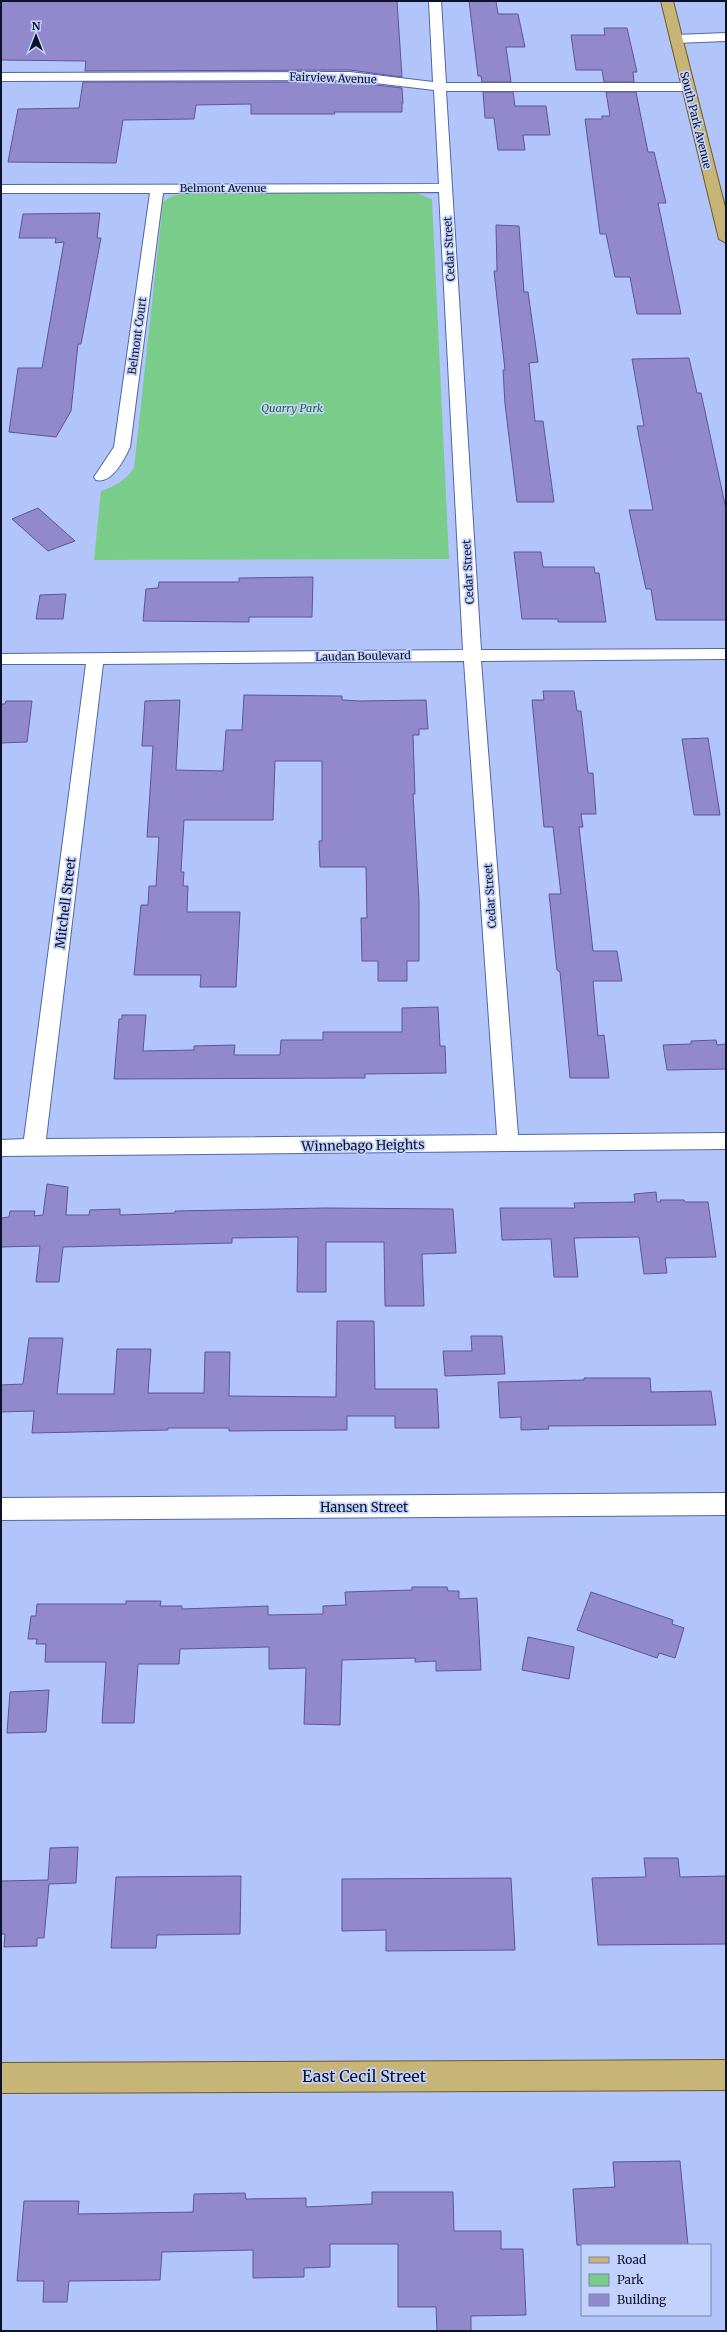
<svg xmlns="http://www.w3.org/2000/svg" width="727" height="2332" viewBox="0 0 727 2332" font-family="Merriweather,serif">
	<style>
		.green { fill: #7acc8b }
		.building { fill: #9289cd; stroke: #5e5494 }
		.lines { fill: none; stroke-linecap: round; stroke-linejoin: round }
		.minor-casing { stroke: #5367a4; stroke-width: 2 }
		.major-casing { stroke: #6d5b22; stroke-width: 2 }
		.minor { fill: #fff; fill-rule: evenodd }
		.major { fill: #c7b477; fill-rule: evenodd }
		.labels { text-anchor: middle; stroke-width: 3.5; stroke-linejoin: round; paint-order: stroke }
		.far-street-label { font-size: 11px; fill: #0b122a; stroke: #c3d2fc }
		.far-park-label { font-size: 11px; font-style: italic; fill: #196631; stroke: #c3d2fc }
		.street-label { font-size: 13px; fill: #0b122a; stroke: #c3d2fc }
		.near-street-label { font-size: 16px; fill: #0b122a; stroke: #c3d2fc }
	</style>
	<rect width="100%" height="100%" fill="#b2c5fb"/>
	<path class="green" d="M 187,193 L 416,193 L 432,199 L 449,559 L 94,560 L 101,491 C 115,486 126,480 134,468 L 163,202 L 172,196 Z"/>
	<path class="building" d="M 1,1 L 397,1 L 402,77 L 350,70 L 85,71 L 86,61 L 1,60 Z
		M 469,1 L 496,1 L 498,14 L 518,14 L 525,47 L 506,47 L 511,82 L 482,82 L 481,76 L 478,76 Z
		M 604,28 L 627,28 L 637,72 L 633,72 L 634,82 L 604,82 L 602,70 L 576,70 L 571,35 L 605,35 Z
		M 83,82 L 350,82 L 402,88 L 403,103 L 402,103 L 402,112 L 334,112 L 335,114 L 251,114 L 251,104 L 196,105 L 194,119 L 123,120 L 116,163 L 8,162 L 18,109 L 79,108 Z
		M 483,92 L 513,92 L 515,106 L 546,106 L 550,135 L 523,135 L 525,150 L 498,150 L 494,118 L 485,118 Z
		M 606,92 L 636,92 L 648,152 L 654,152 L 666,203 L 658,203 L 681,314 L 637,314 L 630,277 L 615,277 L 606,234 L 600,234 L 585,119 L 602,119 L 602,116 L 610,116 Z
		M 100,213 L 97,238 L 101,238 L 81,344 L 78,344 L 71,411 L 56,437 L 9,432 L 18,368 L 42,368 L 64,242 L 55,243 L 56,238 L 19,238 L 23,214 Z
		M 496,225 L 519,226 L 524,292 L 528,292 L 538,362 L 529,363 L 535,421 L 543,421 L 554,502 L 517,502 L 505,404 L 503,370 L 505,370 L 494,271 L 497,271 Z
		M 689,358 L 697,393 L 701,393 L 726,509 L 726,620 L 656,620 L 651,589 L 646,589 L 629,510 L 653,510 L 637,426 L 644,426 L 632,359 Z
		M 38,508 L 75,541 L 48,551 L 12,519 Z
		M 514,552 L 541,552 L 543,567 L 594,567 L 595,573 L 599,573 L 606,622 L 558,622 L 558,619 L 522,619 Z
		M 313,577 L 312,617 L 249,617 L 249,622 L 143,621 L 146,589 L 158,588 L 159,582 L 239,582 L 239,578 Z
		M 66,594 L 63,619 L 36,619 L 40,595 Z
		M 543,691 L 574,691 L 577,711 L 581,711 L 588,773 L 593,773 L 596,814 L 581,814 L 583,827 L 579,827 L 593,951 L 617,951 L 622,981 L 593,981 L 598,1036 L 604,1035 L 609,1078 L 570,1078 L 560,972 L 557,970 L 549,894 L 561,894 L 553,827 L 544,827 L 532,700 L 544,700 Z
		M 244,695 L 342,696 L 342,700 L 360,701 L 426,700 L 428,729 L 419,729 L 419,735 L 413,735 L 415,794 L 413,794 L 419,901 L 419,961 L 407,961 L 407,981 L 378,981 L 378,961 L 362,961 L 361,918 L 367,918 L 366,867 L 320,867 L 319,841 L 322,841 L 322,761 L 275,761 L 273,820 L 184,820 L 181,872 L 184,872 L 183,886 L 188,886 L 187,912 L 240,912 L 236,987 L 200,987 L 201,975 L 134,975 L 141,905 L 148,905 L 149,886 L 156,886 L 159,837 L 147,837 L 153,746 L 142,746 L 145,701 L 180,700 L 176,770 L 223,771 L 226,730 L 242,730 Z
		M 6,701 L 32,701 L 27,742 L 1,743 L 1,704 L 5,704 Z
		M 708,738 L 720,815 L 694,815 L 682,739 Z
		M 438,1007 L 440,1046 L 445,1046 L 446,1073 L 365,1074 L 365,1078 L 351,1078 L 114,1079 L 119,1019 L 122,1019 L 122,1015 L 146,1015 L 143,1051 L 194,1050 L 194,1046 L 235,1045 L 234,1055 L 280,1055 L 281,1040 L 323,1040 L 323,1032 L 402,1032 L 402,1008 Z
		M 716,1040 L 717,1045 L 726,1044 L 726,1069 L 667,1070 L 663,1045 L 691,1044 L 691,1041 Z
		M 47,1184 L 68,1187 L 66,1215 L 89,1215 L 90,1210 L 120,1209 L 120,1215 L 175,1213 L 175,1211 L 325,1208 L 453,1209 L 456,1253 L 422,1254 L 424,1306 L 385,1306 L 384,1242 L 326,1242 L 326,1292 L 297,1292 L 298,1237 L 232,1238 L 232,1243 L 63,1247 L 59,1282 L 36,1282 L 40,1246 L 1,1247 L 1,1218 L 9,1217 L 10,1211 L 35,1211 L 34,1216 L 43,1215 Z
		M 656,1192 L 657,1202 L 661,1202 L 660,1200 L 684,1200 L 685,1202 L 708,1202 L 716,1257 L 665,1258 L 667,1273 L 644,1274 L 639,1237 L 574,1238 L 578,1277 L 554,1277 L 551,1239 L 502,1240 L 500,1208 L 575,1208 L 574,1203 L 635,1202 L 634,1194 Z
		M 337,1321 L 374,1321 L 375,1389 L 437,1389 L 439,1428 L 395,1428 L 395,1416 L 347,1416 L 347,1430 L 229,1431 L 229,1428 L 168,1428 L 168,1430 L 32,1433 L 34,1411 L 1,1412 L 1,1385 L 23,1384 L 29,1338 L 63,1338 L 57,1394 L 114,1394 L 117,1349 L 151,1349 L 148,1393 L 204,1393 L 205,1352 L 230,1352 L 229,1396 L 336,1397 Z
		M 471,1336 L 502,1336 L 505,1374 L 445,1376 L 443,1351 L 472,1351 Z
		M 584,1378 L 650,1378 L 651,1392 L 711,1391 L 716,1425 L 548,1426 L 549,1429 L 521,1430 L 521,1417 L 500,1418 L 498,1382 L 584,1380 Z
		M 412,1587 L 447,1587 L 448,1591 L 459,1591 L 459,1599 L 477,1598 L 481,1670 L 436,1671 L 436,1661 L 415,1662 L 415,1658 L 342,1660 L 340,1725 L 304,1724 L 306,1668 L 269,1669 L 269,1647 L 180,1649 L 179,1664 L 138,1664 L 134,1723 L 102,1723 L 106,1662 L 45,1662 L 46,1644 L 36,1644 L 37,1639 L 28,1639 L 31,1616 L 36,1616 L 37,1604 L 126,1604 L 126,1601 L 161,1601 L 160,1606 L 182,1606 L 182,1609 L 268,1606 L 268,1615 L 323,1614 L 323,1606 L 346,1605 L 345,1592 L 412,1590 Z
		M 591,1592 L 673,1620 L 672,1624 L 684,1628 L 675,1658 L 659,1653 L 657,1658 L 577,1630 Z
		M 528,1637 L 574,1647 L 569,1679 L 522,1670 Z
		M 49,1690 L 46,1732 L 7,1733 L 10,1692 Z
		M 78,1847 L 76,1883 L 49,1884 L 44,1938 L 37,1938 L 37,1946 L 4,1947 L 5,1934 L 1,1934 L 1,1881 L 48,1880 L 50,1848 Z
		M 644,1858 L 678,1858 L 680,1877 L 726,1876 L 726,1944 L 598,1945 L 592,1878 L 646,1877 Z
		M 241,1876 L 240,1934 L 157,1935 L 156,1948 L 111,1948 L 116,1877 Z
		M 511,1878 L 515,1950 L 386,1951 L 386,1930 L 342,1931 L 342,1879 Z
		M 680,2161 L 688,2245 L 577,2245 L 573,2189 L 615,2187 L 613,2162 Z
		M 372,2192 L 453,2192 L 454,2231 L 501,2231 L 501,2249 L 523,2249 L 526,2315 L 471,2316 L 471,2331 L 437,2331 L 436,2307 L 398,2307 L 398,2244 L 330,2244 L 330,2267 L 304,2268 L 304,2277 L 253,2278 L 253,2250 L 162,2252 L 160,2280 L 69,2281 L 67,2302 L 43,2302 L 44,2281 L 17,2281 L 24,2201 L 79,2201 L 78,2214 L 193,2212 L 194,2194 L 245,2193 L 246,2199 L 306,2198 L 306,2207 L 372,2204 Z"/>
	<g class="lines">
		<defs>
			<path id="minor" d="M 429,1 L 441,1 L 446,83 L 688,83 L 694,87 L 688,91 L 446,91 L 481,650 L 726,649 L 726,659 L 481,661 L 518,1135 L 726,1133 L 726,1149 L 1,1156 L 1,1140 L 24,1139 L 86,664 L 1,664 L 1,654 L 463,650 L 439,192 L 163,193 L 130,447 C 124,460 112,484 96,480 L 94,477 L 114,447 L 150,193 L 1,193 L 1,185 L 439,184 L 434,90 L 350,80 L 1,81 L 1,73 L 350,72 L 433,82 ZM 464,661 L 497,1135 L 46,1139 L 103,664 Z
				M 726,33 L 726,41 L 676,43 L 670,39 L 676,35 Z
				M 726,1493 L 726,1515 L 1,1520 L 1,1498 Z"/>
			<path id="major" d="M 661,1 L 673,1 L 726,211 L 726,243 L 719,239 Z
				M 726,2060 L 726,2090 L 1,2093 L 1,2063 Z"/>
		</defs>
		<use href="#minor" class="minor-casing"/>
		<use href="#major" class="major-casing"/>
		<use href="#minor" class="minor"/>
		<use href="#major" class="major"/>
	</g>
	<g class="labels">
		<g class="far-street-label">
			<text transform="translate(333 78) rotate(2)" y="4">Fairview Avenue</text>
			<text transform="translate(696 120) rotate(76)" y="4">South Park Avenue</text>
			<text x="223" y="192">Belmont Avenue</text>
			<text transform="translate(449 249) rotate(-93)" y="4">Cedar Street</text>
			<text transform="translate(137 336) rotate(-82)" y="4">Belmont Court</text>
			<text transform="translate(468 572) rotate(-93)" y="4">Cedar Street</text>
			<text transform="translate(363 656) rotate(-1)" y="4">Laudan Boulevard</text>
			<text transform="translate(490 896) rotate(-94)" y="4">Cedar Street</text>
		</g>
		<g class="far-park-label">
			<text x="292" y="412">Quarry Park</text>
		</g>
		<g class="street-label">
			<text transform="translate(65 903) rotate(-83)" y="5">Mitchell Street</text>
			<text transform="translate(363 1145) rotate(-1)" y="5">Winnebago Heights</text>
			<text x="364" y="1512">Hansen Street</text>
		</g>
		<g class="near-street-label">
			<text x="364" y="2082">East Cecil Street</text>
		</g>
	</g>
	<rect width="727" height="2332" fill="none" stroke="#0b122a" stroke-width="4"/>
	<rect x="581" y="2244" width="130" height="72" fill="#c3d2fc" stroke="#7985a8"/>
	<rect x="589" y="2257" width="20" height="6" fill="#c7b477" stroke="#7985a8"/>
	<text x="617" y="2264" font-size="12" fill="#0b122a">Road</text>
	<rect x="589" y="2274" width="20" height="12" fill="#7acc8b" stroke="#7985a8"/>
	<text x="617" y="2284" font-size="12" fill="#0b122a">Park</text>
	<rect x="589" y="2294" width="20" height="12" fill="#9289cd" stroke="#7985a8"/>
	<text x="617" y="2304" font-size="12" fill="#0b122a">Building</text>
	<g transform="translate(36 36)" stroke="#c3d2fc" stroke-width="3" paint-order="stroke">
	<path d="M0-3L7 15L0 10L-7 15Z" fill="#0b122a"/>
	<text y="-6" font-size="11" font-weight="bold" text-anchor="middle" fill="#0b122a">N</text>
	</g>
</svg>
